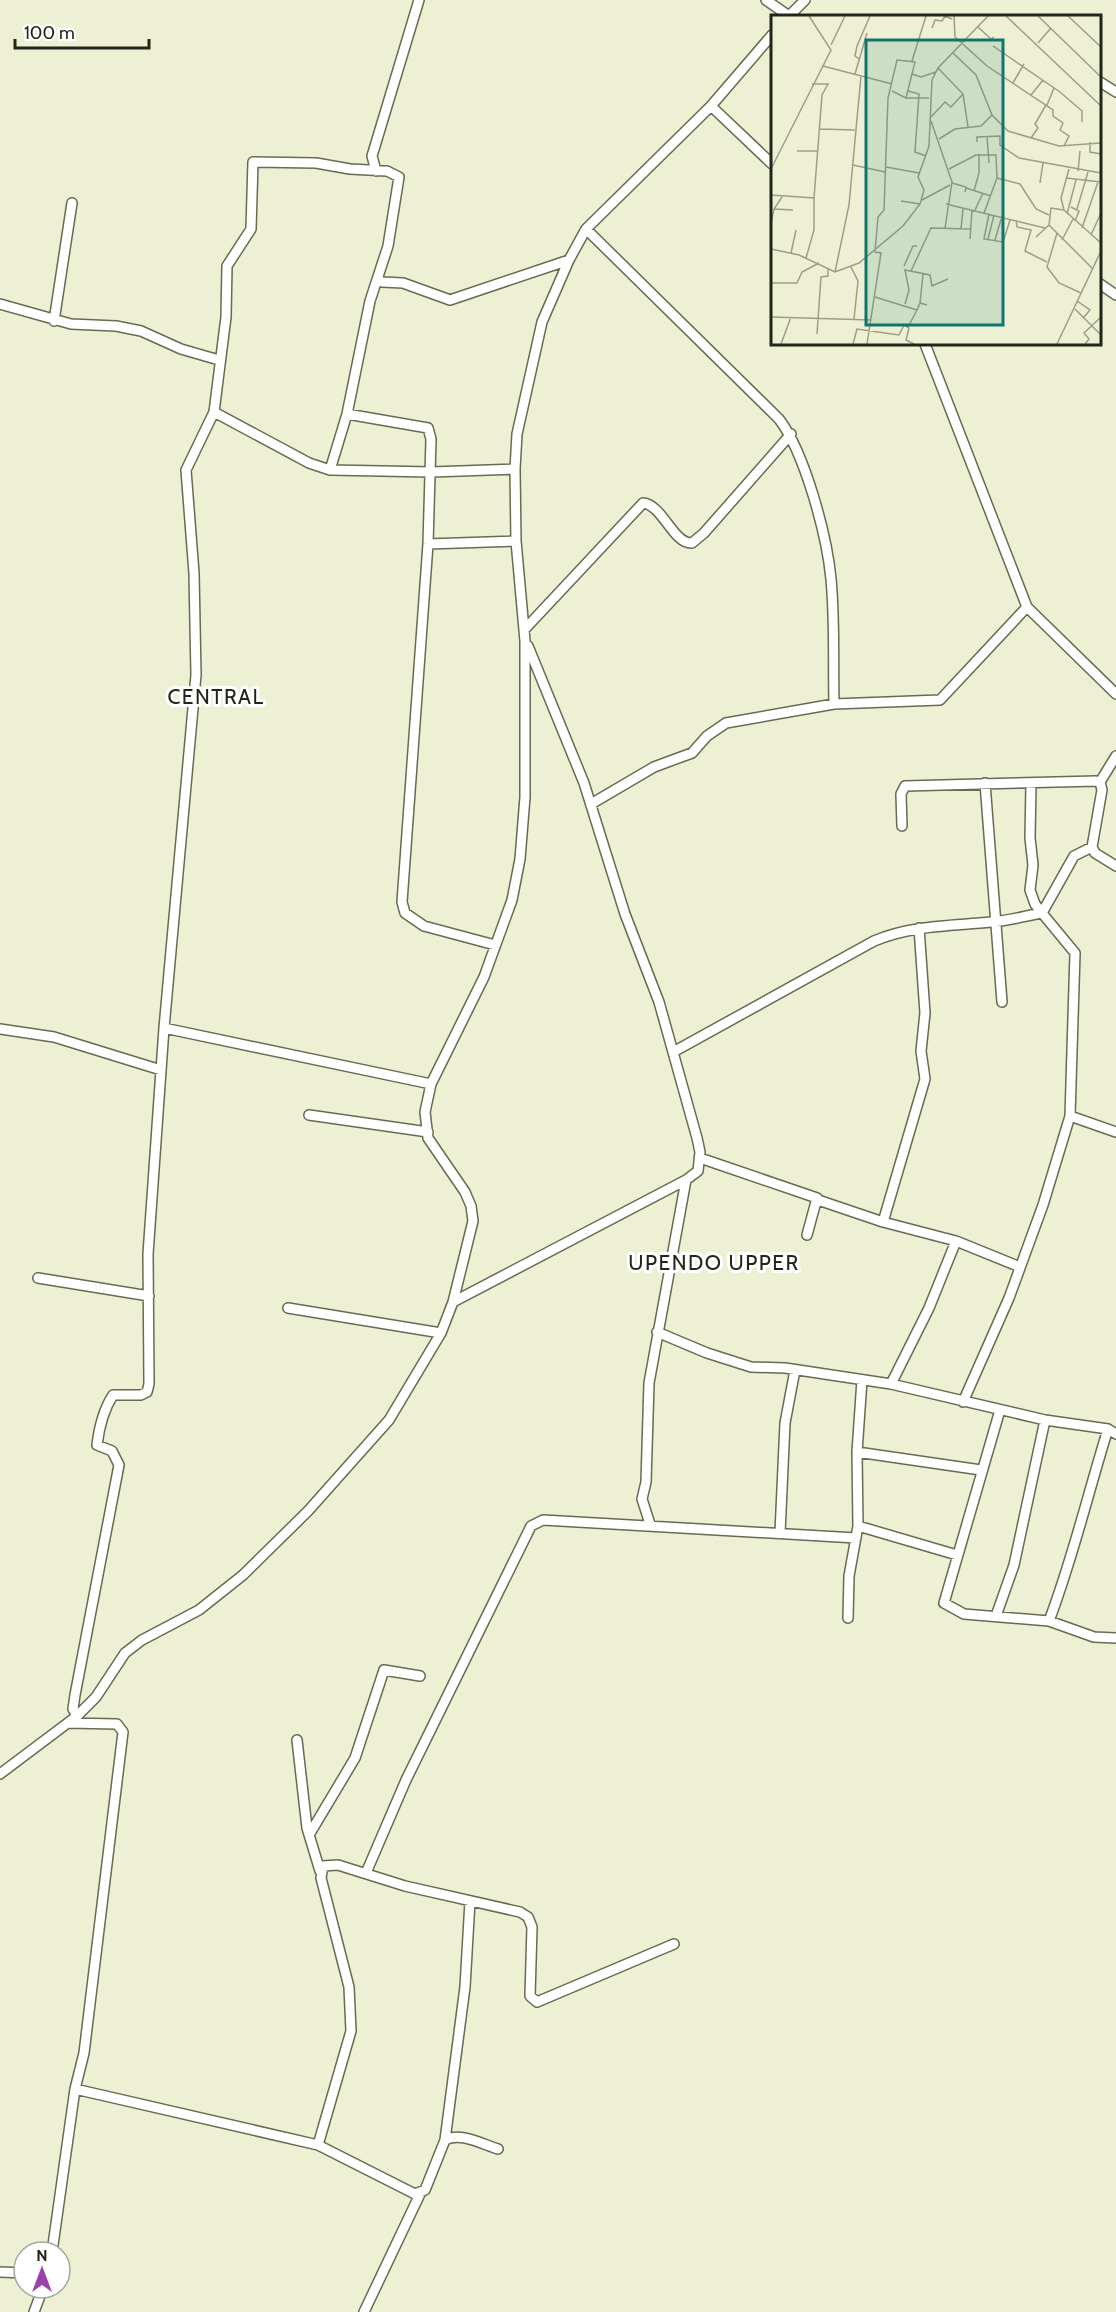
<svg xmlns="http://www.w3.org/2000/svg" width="1116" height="2312" viewBox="0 0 1116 2312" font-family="Cabin,sans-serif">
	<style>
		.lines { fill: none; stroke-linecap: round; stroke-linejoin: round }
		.minor-casing { stroke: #686a51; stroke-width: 12 }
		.minor { stroke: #fff; stroke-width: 9 }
		.labels { text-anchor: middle; stroke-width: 6; stroke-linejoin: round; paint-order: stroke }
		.quarter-label { font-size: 21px; letter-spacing: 1.5px; fill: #23241a; stroke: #fff }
		.inset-road { fill: none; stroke: #9d9e89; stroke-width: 1.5 }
		.view { fill: #0f766e; fill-opacity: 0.15; stroke: #0f766e; stroke-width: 3 }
		.inset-edge { fill: none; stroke: #23241a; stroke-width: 3 }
	</style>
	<rect width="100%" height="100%" fill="#eef0d3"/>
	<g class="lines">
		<defs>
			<path id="minor" d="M 766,0 L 789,16
				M 789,16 L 805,0
				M 1100,82 L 1116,92
				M 711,106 L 772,164
				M 376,171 L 372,156 L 419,0
				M 586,229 L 779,419 C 805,453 827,536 831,579 C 835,620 833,663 834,704
				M 378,279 L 382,282 L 403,283 L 450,300 L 569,260
				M 1100,284 L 1116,295
				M 0,304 L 71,324 L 116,326 L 141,331 L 181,349 L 219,360
				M 54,321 L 72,203
				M 925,344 L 1027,607 L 1116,694
				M 214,412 L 309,463 L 330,470 L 432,472 L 515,469
				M 347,414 L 428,428 L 431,439 L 428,544 L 402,902 L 405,913 L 424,926 L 495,945
				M 428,544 L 516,541
				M 524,630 L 643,503 C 663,505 673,544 692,543 L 704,533 L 791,434
				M 528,646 L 584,783 L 625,914 L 659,1002 L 697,1138 L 700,1152 L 698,1171 L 686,1180 L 649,1383 L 646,1482 L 642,1499 L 650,1524
				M 1100,782 L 1116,756
				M 985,783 L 1002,1002
				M 1031,784 L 1030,838 L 1033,865 L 1030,890 L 1035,904 L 1042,913 L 1074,856 L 1092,847
				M 591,804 L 654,767 L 692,753 L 707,736 L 726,723 L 834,704 L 940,700 L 1027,607
				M 902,826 L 901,794 L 905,786 L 1096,781 L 1100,782 L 1102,790 L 1092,847 L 1095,853 L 1116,866
				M 164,1028 L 431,1084
				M 0,1029 L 54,1037 L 161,1070
				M 675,1051 L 874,941 C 912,925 950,926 991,922 C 1008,921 1025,916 1042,913 L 1075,953 L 1070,1116 L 1043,1205 L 1009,1298 L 963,1402
				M 309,1115 L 428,1132
				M 1070,1116 L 1116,1132
				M 700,1158 L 817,1198 L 807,1235
				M 818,1200 L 883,1222 L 956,1241 L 1020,1267
				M 883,1222 L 925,1079 L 921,1051 L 925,1013 L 919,928
				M 38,1278 L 149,1296
				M 453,1302 L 686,1180
				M 288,1308 L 441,1333
				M 657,1332 L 707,1353 L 751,1367 L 785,1368 L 891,1384 L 1045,1420 L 1108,1429 L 1116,1434
				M 891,1384 L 929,1308 L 956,1241
				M 1000,1410 L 944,1603 L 964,1614 L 1049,1621 L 1094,1637 L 1116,1638
				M 857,1452 L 981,1470
				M 858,1526 L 957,1555
				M 780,1533 L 785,1423 L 795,1370
				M 996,1616 L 1014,1565 L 1045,1420
				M 848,1618 L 849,1576 L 858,1526 L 857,1452 L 862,1380
				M 1049,1621 C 1073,1558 1088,1493 1108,1429
				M 77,1716 L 73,1709 L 75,1695 L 119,1465 L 112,1451 L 97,1445 C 99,1428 104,1409 113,1395 L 141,1395 L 147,1392 L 149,1384 L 148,1254 L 164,1028 L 196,675 L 194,573 L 186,470 L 214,412 L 226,317 L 227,266 L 251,229 L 253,162 L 316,163 L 350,169 L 387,171 L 399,177 L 388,246 L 370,301 L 347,414 L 330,470
				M 297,1740 L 307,1828 L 320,1871
				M 0,1774 L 77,1716 L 96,1697 L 125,1653 L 142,1640 L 199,1610 L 243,1575 L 308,1511 L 389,1420 L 441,1333 L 453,1302 L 473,1221 L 471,1206 L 465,1192 L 428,1138 L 425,1112 L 431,1084 L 484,977 L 512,900 L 520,859 L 525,797 L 525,641 L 516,541 L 515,469 L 517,434 L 542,322 L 569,260 L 586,229 L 711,106 L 772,35
				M 309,1835 L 355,1758 L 384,1670 L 420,1676
				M 366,1873 L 406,1780 L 531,1526 L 543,1520 L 856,1538
				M 75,2089 L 318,2145 L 415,2194 L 425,2190 L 445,2140 C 461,2132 482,2144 498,2149
				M 445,2140 L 465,1987 L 470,1901
				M 318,2145 L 351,2031 L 349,1987 L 321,1878 L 323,1866 L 338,1865 L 405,1886 L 520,1912 L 528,1917 L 532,1927 L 530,1996 L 537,2002 L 674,1944
				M 52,2252 L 75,2089 L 84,2053 L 123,1732 L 117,1724 L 68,1723
				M 0,2272 L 24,2273
				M 34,2312 L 43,2288
				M 364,2312 L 420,2194"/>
		</defs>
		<use href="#minor" class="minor-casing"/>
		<use href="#minor" class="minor"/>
	</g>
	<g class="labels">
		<g class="quarter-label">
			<text x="216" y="704">CENTRAL</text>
			<text x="714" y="1270">UPENDO UPPER</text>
		</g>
	</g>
	<g transform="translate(771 15)">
		<rect width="330" height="330" fill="#eef0d3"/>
		<path class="inset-road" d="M 183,1 L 184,22 L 216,51 L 282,95 L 282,101 L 292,108 L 289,115 L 298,121 L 293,131M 235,1 L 330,91M 267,1 L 330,62M 297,1 L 330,32M 207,12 L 220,24 L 223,22M 161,13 L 164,5 L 171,6 L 174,1 L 181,4M 267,28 L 280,13M 60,30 L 74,1M 222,31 L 289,77 L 311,96 L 311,107M 182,38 L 205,60 L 221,100 L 237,116 L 288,131 L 330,128M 88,44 L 84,41 L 86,31 L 99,1M 141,46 L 155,1M 52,51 L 121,69M 167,53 L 192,79 L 197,112M 84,59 L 96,18M 141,59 L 150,62 L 165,57M 242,68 L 253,49M 41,69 L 57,69 L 51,80 L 43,183M 121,76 L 135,83 L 158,83M 137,76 L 148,79 L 144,137 L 155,141M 260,80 L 272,65M 276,90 L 283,73M 160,102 L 174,87 L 180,92 L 192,79M 160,106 L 181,167 L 174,213M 48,114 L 84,115M 216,122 L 218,148M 260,123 L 267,113 L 264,109 L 275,90M 168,124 L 184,114 L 210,111 L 221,100M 206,127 L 206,122 L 229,121 L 229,130 L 248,143 L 330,158M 319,127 L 319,137 L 330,139M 26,136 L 47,136M 82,150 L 114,157M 115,152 L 148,158M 0,154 L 60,35 L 38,1M 178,154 L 205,140 L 225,140 L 226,163 L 213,198M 307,156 L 309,136M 226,163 L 249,169 L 265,194 L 278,200M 295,163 L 330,167M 181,168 L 195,172 L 194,177M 269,168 L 272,148M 195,173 L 220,181M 203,176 L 208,158 L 208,139M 0,180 L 43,183 L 43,215 L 35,243M 151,185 L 179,170M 130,186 L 149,189M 175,189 L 274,213M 300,192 L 308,196 L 304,206M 3,194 L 22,195M 306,194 L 317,157M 204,195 L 212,178M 293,195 L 330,228M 218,199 L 213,224 L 232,227 L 239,205M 296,199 L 305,165M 245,205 L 246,212 L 260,215 L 254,236 L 276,247M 0,208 L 3,194 L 11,182M 278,210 L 322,254M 311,213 L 327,167M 190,214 L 192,194M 286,218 L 276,252 L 288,268 L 310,278M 320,220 L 330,198M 265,222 L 278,210 L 280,193 L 293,195 L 290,183 L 298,154M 199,224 L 201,195M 217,224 L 223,200M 224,225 L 231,201M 291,225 L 302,204M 0,234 L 28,240 L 64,257 L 88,248 L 132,211 L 149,189 L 153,175 L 147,162 L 158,131 L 161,65 L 167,53 L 217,1M 104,236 L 107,202 L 113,195 L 117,83 L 126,45 L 144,47 L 135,83M 20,238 L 25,215M 133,251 L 142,231 L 146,231M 80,252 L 87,266 L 83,304M 140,256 L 160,213 L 200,214M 64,257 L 78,190 L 90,61M 0,268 L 26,268 L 31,257 L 48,248M 104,282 L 146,295 L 149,288 L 156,290M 306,286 L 319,295 L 313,302M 149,288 L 152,259M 134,289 L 138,275 L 134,255 L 159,260 L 161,271 L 177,264M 304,294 L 330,320M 0,302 L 100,305M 137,312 L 146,295M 46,319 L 50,262 L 57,261 L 57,254M 10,329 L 20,302M 82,329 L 86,314 L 128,320 L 133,310 L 138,313 L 135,325 L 143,329M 96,329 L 110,238 L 103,237M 286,329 L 330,236M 314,329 L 318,324 L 313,318 L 330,302"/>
		<path class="view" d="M 95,25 L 232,25 L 232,310 L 95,310 Z"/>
		<rect width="330" height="330" class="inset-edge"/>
	</g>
	<g transform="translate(42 2270)"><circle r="28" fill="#ffffff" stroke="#a7a7a3" stroke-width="1.5"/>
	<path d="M0-4.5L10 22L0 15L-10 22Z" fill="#9b41ab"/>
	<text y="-9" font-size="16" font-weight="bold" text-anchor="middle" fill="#23241a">N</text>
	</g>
	<path d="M15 39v9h134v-9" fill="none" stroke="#23241a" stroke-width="3"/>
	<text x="24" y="39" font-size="18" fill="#23241a" stroke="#ffffff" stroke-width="4.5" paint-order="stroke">100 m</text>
</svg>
